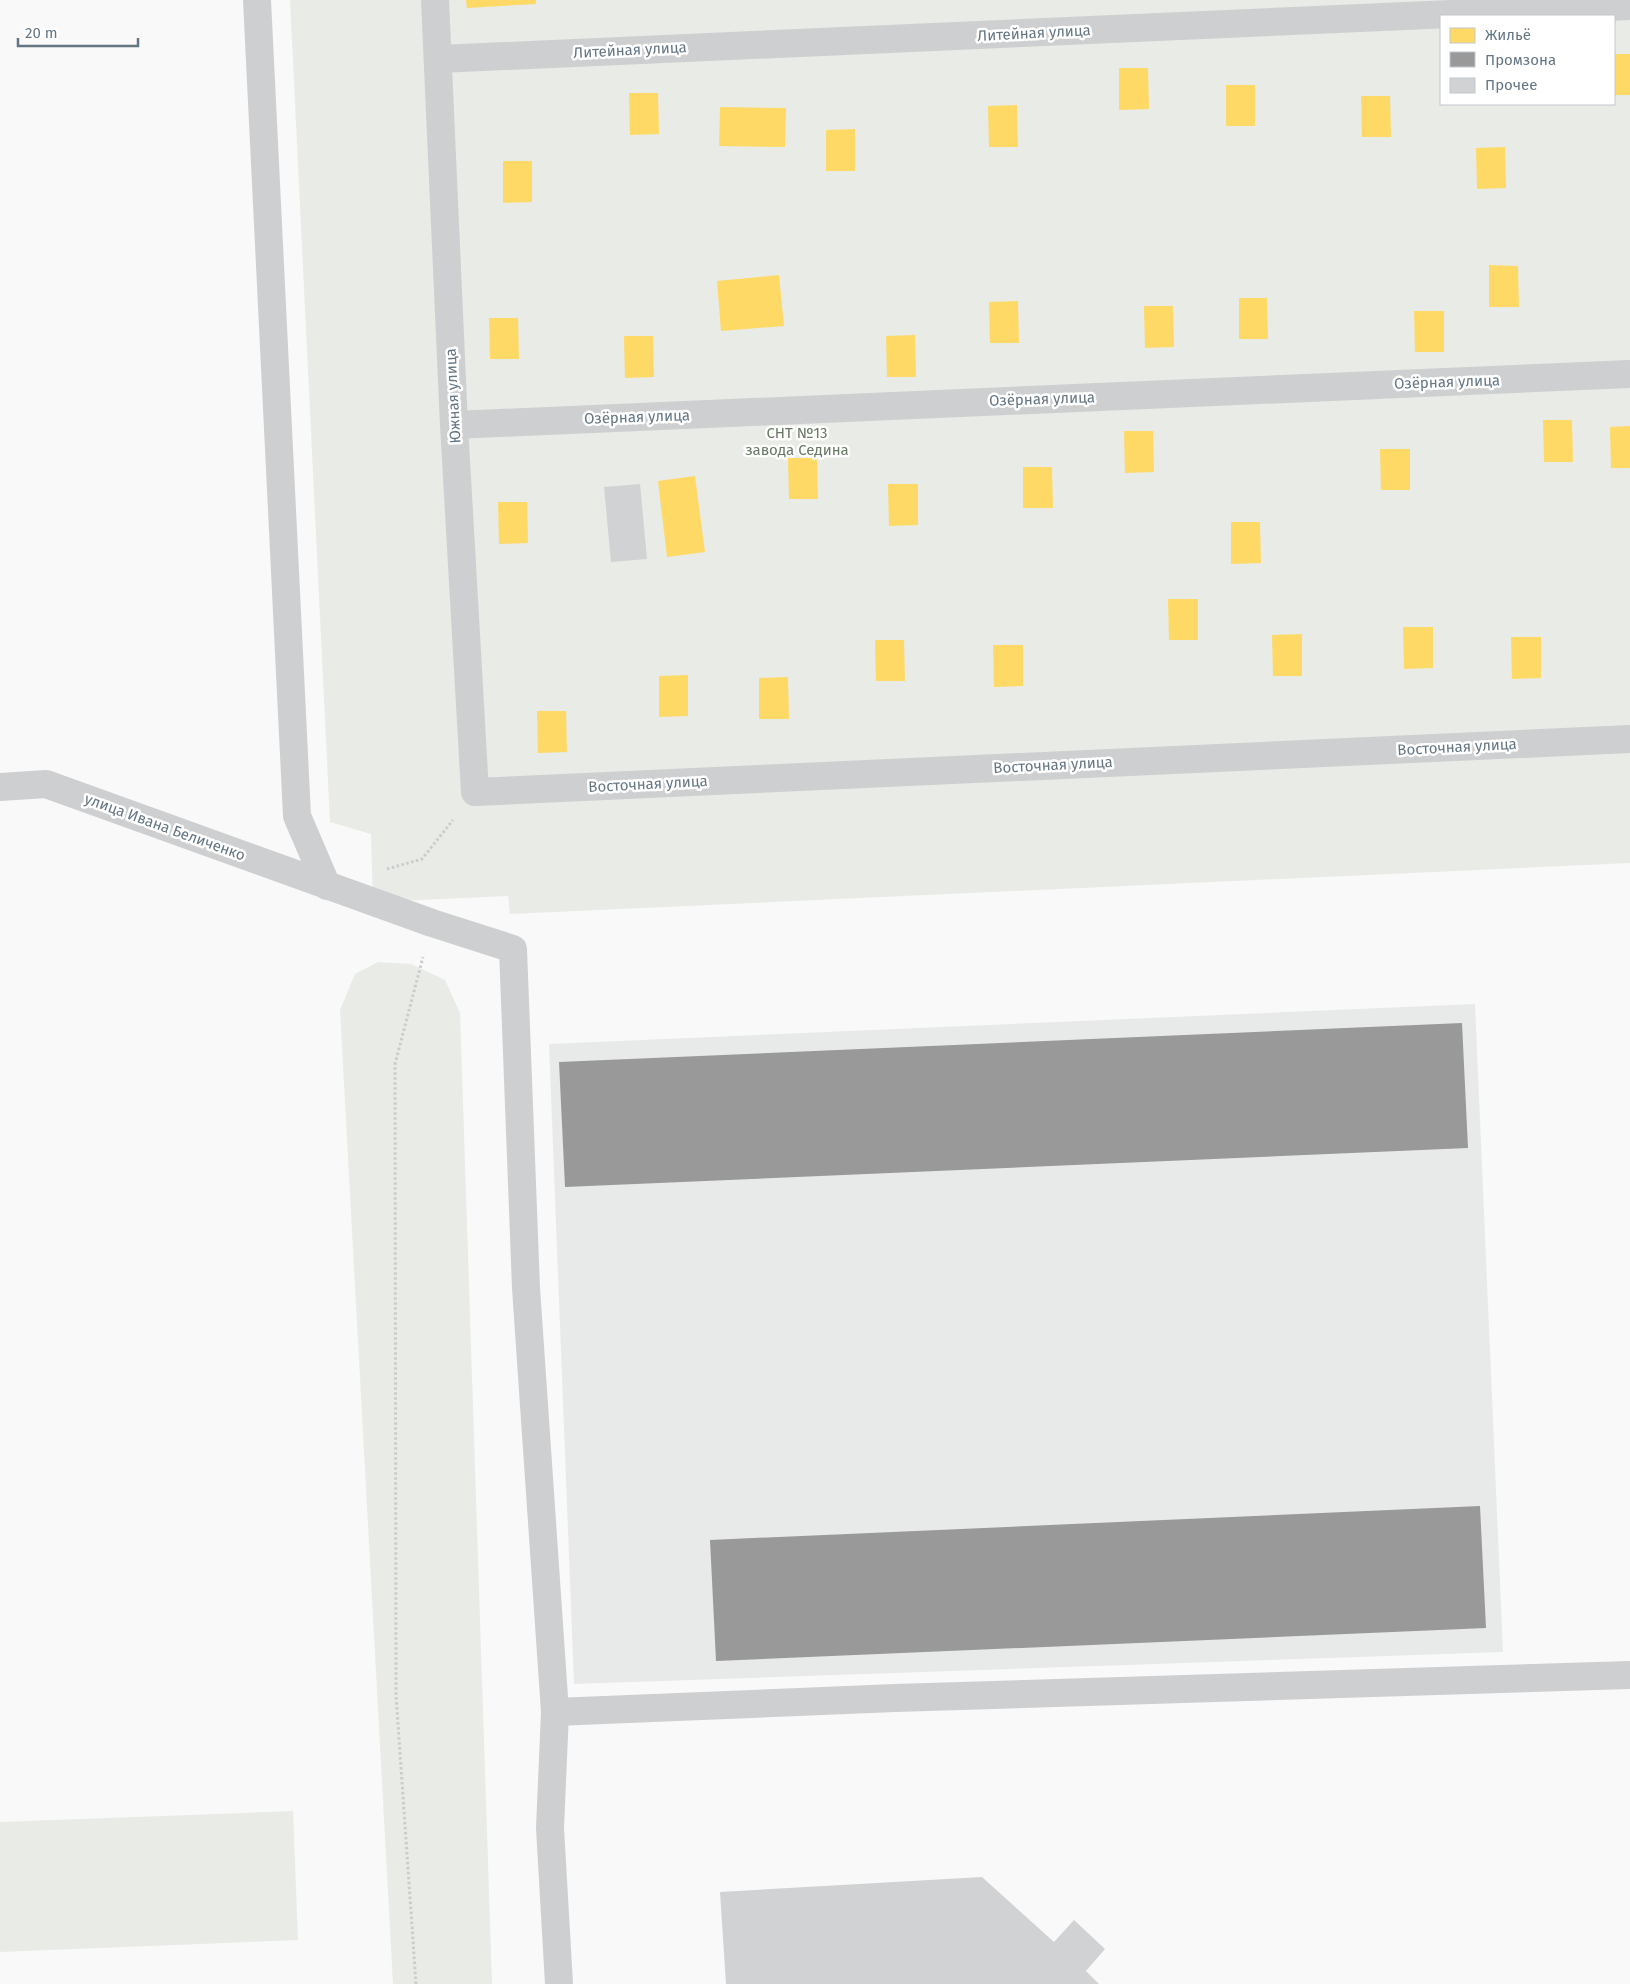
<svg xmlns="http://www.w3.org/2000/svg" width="1630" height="1984" viewBox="0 0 1630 1984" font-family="'Fira Sans',sans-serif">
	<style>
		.built { fill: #e8e9e9 }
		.green { fill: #e8ebe6; fill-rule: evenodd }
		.homes { fill: #ffd966 }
		.industry { fill: #999 }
		.building { fill: #d0d2d3 }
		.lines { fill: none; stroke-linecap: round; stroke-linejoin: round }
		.path { stroke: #cbcccd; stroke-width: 3; stroke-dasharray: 2.5 2.5; stroke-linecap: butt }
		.minor { stroke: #cecfd0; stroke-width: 28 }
		.labels { text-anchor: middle; stroke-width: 5; stroke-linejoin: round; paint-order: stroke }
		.street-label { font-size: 15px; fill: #657683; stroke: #fff }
		.park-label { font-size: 15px; fill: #687a64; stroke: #fff }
	</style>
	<rect width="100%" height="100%" fill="#f9f9f9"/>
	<path class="built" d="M 1475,1004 L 1503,1652 L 574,1684 L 549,1044 Z"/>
	<path class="green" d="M 290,0 L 1630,0 L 1630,863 L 510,914 L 508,896 L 373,902 L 371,834 L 330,822 ZM 1441,16 L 1614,16 L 1614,104 L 1441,104 Z
		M 378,962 L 411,964 L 445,980 L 460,1013 L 492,1984 L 393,1984 L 340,1010 L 355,974 Z
		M 293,1811 L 298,1940 L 0,1952 L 0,1822 Z"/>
	<path class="homes" d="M 466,0 L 536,0 L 536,4 L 467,8 Z
		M 1614,54 L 1630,54 L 1630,95 L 1614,95 Z
		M 1119,68 L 1148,68 L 1149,109 L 1119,110 Z
		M 1226,85 L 1255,85 L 1255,126 L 1226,126 Z
		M 629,93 L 658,93 L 659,134 L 630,135 Z
		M 1361,96 L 1390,96 L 1391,137 L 1362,137 Z
		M 1017,105 L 1018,147 L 989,147 L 988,106 Z
		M 720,107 L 786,108 L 785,147 L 719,146 Z
		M 855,129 L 855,171 L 826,171 L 826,130 Z
		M 1505,147 L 1506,188 L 1477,189 L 1476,148 Z
		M 503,161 L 532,161 L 532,202 L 503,203 Z
		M 1489,265 L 1518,266 L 1519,307 L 1489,307 Z
		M 779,275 L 784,326 L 721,331 L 717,281 Z
		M 1239,298 L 1267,298 L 1268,339 L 1239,339 Z
		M 1018,301 L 1019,343 L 990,343 L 989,302 Z
		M 1144,306 L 1173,306 L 1174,347 L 1145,348 Z
		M 1414,311 L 1444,311 L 1444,352 L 1415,352 Z
		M 489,318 L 518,318 L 519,359 L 490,359 Z
		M 915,335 L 916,377 L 887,377 L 886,336 Z
		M 624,336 L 653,336 L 654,377 L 625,378 Z
		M 1543,420 L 1572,420 L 1573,462 L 1544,462 Z
		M 1630,426 L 1630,468 L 1611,468 L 1610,427 Z
		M 1124,431 L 1153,431 L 1154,472 L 1125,473 Z
		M 1380,449 L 1410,449 L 1410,490 L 1381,490 Z
		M 788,458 L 817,458 L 818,499 L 789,499 Z
		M 1023,467 L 1052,467 L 1053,508 L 1023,508 Z
		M 695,476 L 705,552 L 667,557 L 658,481 Z
		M 888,484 L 918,484 L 918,525 L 889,526 Z
		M 498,502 L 527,502 L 528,543 L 499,544 Z
		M 1231,522 L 1260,522 L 1261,563 L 1231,564 Z
		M 1168,599 L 1198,599 L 1198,640 L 1169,640 Z
		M 1403,627 L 1433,627 L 1433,668 L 1404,669 Z
		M 1302,634 L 1302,676 L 1273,676 L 1272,635 Z
		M 1511,637 L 1541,637 L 1541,678 L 1512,679 Z
		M 875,640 L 904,640 L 905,681 L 876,681 Z
		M 993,645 L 1023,645 L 1023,686 L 994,687 Z
		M 688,675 L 688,716 L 659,717 L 659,676 Z
		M 788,677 L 789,719 L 759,719 L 759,678 Z
		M 537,711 L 566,711 L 567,752 L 538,753 Z"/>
	<path class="industry" d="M 1462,1023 L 1468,1148 L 565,1187 L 559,1062 Z
		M 1480,1506 L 1486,1628 L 716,1661 L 710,1540 Z"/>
	<path class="building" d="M 640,484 L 647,559 L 611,562 L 604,487 Z
		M 982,1877 L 1054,1942 L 1074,1920 L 1105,1949 L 1086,1971 L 1099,1984 L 726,1984 L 720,1892 Z"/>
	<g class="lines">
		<path class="path" d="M 387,869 L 422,859 L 453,820
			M 416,1984 L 396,1695 L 395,1064 L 423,957"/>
		<path class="minor" d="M 257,0 L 297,816 L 327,886
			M 435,0 L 454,425 L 475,792 L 1630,739
			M 439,59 L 1630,6
			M 454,425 L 1630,374
			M 0,787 L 46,784 L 432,923 L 513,949 L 526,1288 L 555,1712 L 550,1828 L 559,1984
			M 555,1712 L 895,1698 L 1630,1675"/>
	</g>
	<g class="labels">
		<g class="street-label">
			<text transform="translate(1034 33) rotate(-3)" y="5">Литейная улица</text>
			<text transform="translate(630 50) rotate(-3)" y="5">Литейная улица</text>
			<text transform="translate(1447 382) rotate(-2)" y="5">Озёрная улица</text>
			<text transform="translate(453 396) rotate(-93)" y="5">Южная улица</text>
			<text transform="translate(1042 399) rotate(-2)" y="5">Озёрная улица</text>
			<text transform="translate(637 417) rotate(-2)" y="5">Озёрная улица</text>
			<text transform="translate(1457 747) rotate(-3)" y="5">Восточная улица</text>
			<text transform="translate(1053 765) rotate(-3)" y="5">Восточная улица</text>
			<text transform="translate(648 784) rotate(-3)" y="5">Восточная улица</text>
			<text transform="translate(165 827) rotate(20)" y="5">улица Ивана Беличенко</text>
		</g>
		<g class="park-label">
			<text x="797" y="438">СНТ №13<tspan x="797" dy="17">завода Седина</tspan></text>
		</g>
	</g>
	<rect x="1440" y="15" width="175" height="90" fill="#ffffff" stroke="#c1c8cd"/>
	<rect x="1450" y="28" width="25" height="15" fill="#ffd966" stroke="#c1c8cd"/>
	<text x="1485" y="40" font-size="15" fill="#657683">Жильё</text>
	<rect x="1450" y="52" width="25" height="15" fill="#999999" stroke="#c1c8cd"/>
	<text x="1485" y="65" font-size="15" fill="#657683">Промзона</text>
	<rect x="1450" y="78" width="25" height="15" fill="#d0d2d3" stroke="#c1c8cd"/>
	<text x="1485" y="90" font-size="15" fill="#657683">Прочее</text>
	<path d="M18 38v8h120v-8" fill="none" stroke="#657683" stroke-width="2.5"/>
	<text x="25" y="38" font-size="15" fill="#657683" stroke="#ffffff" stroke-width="4" paint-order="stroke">20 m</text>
</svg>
